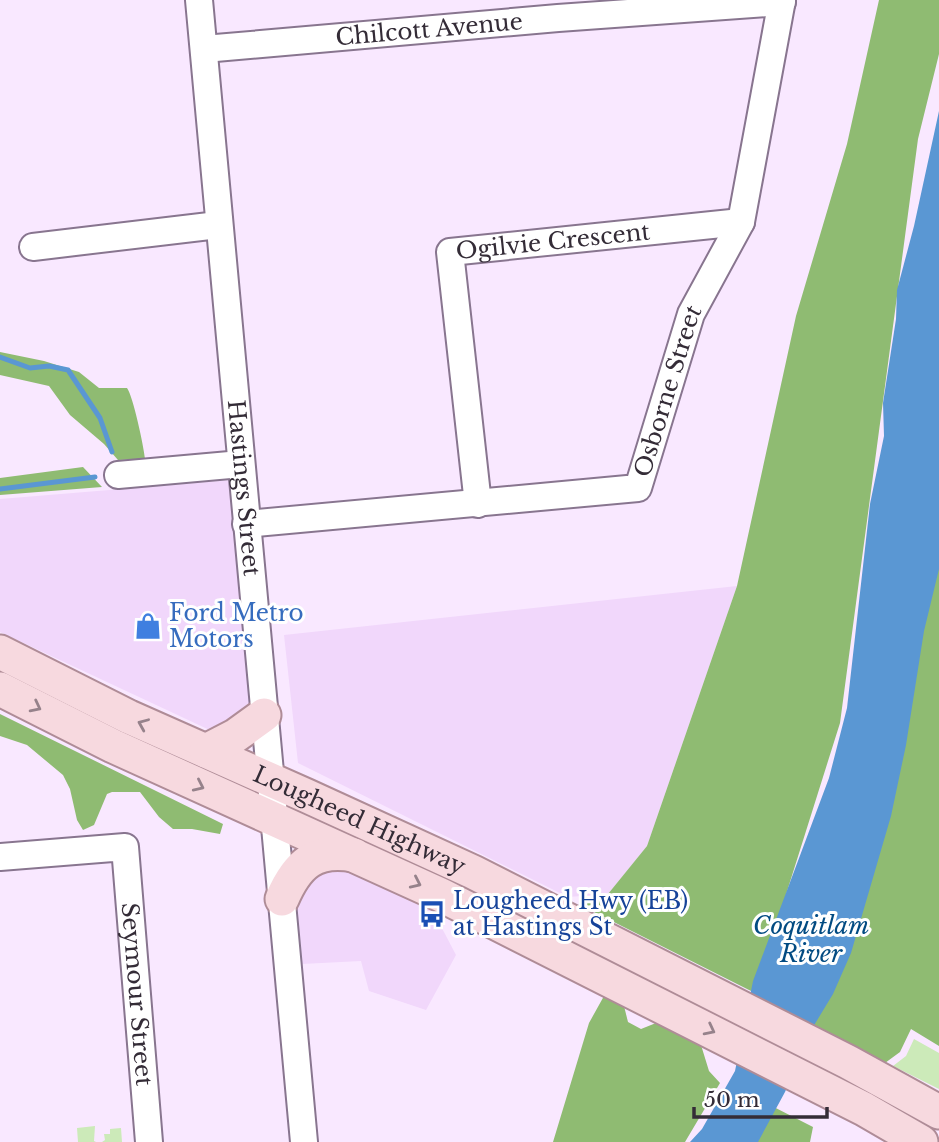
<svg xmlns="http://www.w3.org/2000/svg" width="939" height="1142" viewBox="0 0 939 1142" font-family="'Libre Baskerville',serif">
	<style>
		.built { fill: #f1d7fb }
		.green { fill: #cceab9 }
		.forest { fill: #8fbb72 }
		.water { fill: #5a97d3 }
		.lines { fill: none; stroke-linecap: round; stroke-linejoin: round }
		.stream { stroke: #5a97d3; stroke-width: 5 }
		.minor-casing { stroke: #88758f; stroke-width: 30 }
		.major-casing { stroke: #af8c97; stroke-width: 37 }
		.minor { stroke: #fff; stroke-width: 26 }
		.major { stroke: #f7d9df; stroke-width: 33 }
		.oneway { stroke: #96828b }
		.labels { text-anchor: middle; stroke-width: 6; stroke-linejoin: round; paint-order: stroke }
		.street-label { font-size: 23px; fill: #342c37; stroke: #fff }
		.shop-label { font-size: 23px; fill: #366cbe; stroke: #fff; text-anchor: start }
		.transit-label { font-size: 23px; fill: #164399; stroke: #fff; text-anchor: start }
		.water-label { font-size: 24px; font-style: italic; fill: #024b82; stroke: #fff }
	</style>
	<rect width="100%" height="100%" fill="#f9e8ff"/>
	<path class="built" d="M 231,480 L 253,702 L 243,722 L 216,733 L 0,632 L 0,499 Z
		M 737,586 L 647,846 L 608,894 L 568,897 L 298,763 L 284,635 Z
		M 314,869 L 353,871 L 433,911 L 456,955 L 426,1010 L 369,991 L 361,961 L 302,964 L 296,905 Z"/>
	<path class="green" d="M 496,904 L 534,918 L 648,973 L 642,984 L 493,908 Z
		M 914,1039 L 939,1053 L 939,1089 L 893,1066 L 906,1056 Z
		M 95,1126 L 94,1141 L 96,1142 L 78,1142 L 77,1128 Z
		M 121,1128 L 122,1142 L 102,1142 L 105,1140 L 104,1134 L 110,1134 L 110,1129 Z"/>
	<path class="forest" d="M 879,0 L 939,0 L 939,54 L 918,139 L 840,723 L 755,993 L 580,905 L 608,894 L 647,846 L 737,586 L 796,316 L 847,144 Z
		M 0,352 L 44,361 L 79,372 L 99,388 L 127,388 C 133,396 144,447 145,459 L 118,460 L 104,444 L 70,415 L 49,386 L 0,375 Z
		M 939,466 L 939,1046 L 911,1029 L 900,1052 L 885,1063 L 809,1022 Z
		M 83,467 L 102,487 L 0,495 L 0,478 Z
		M 0,714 L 223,824 L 220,834 L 192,829 L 173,829 L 159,817 L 140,792 L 112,792 L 107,794 L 94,825 L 83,830 L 77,820 L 70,789 L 63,775 L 27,745 L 0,736 Z
		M 604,996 L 624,1006 L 628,1022 L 641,1029 L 656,1023 L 701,1045 L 709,1071 L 720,1083 L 685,1142 L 553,1142 L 589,1023 Z
		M 758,1099 L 813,1127 L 810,1142 L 738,1142 Z"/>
	<path class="water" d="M 939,111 L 939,569 L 924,631 L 906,745 L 891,816 L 851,953 L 833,994 L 813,1027 L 785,1092 L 758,1142 L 690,1142 L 702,1129 L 735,1071 L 753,981 L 829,778 L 847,708 L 870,504 L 884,436 L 883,403 L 896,319 L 897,290 L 914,226 Z"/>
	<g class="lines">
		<path class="stream" d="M 0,357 L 30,368 L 49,366 L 68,370 L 100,418 L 112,452
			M 0,489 L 95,477"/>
		<defs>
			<g id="minor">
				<path id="s1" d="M 199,0 L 304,1142"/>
				<path id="s2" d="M 204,49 L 558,18 L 782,2"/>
				<path d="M 33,247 L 218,225"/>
				<path d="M 118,475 L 241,464"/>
				<path id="s3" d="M 478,504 L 450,252 L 741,222"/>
				<path id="s4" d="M 246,524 L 638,488 L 691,314 L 741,222 L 782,0"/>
				<path id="s5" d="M 0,857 L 125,847 L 149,1142"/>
			</g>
			<g id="major">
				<path id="s6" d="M 0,652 L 129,717 L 307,796 L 473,872 L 848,1062 L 939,1112"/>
				<path d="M 0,689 L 113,746 L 441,895 L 864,1109 L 921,1142"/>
				<path d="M 206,751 L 235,736 L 264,715"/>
				<path d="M 282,899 C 297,864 315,848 354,855"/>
			</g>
		</defs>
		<use href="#minor" class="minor-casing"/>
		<use href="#major" class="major-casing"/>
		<use href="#minor" class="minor"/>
		<use href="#major" class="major"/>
	</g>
	<defs><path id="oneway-chevron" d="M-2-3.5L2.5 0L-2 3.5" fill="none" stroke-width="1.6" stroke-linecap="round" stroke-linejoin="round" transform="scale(1.75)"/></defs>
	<g class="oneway">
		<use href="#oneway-chevron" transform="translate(36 707) rotate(27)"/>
		<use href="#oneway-chevron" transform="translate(143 724) rotate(-157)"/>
		<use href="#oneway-chevron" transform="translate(199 786) rotate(25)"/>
		<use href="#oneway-chevron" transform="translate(416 883) rotate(25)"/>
		<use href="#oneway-chevron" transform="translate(710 1030) rotate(27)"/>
	</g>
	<defs>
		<symbol id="shop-bare" viewBox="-9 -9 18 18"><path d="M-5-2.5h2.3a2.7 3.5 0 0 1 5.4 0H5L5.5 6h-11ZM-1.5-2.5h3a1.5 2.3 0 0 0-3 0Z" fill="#3f7fe0" stroke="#fff" stroke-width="2.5" paint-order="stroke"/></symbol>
		<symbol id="bus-bare" viewBox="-9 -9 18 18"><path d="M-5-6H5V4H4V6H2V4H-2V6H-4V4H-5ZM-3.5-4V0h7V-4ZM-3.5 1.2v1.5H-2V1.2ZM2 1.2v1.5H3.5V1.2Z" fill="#1a4fb4" stroke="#fff" stroke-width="2.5" paint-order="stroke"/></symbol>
	</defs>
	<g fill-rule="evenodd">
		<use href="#shop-bare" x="129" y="607" width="38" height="38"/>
		<use href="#bus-bare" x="413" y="895" width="38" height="38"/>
	</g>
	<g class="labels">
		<g class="street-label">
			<text dy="8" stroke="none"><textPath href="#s2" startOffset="226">Chilcott Avenue</textPath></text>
			<text dy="8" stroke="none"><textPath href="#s3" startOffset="357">Ogilvie Crescent</textPath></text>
			<text dy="8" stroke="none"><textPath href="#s4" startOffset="495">Osborne Street</textPath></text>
			<text dy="8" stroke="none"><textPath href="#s1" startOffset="490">Hastings Street</textPath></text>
			<text dy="8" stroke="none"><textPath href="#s6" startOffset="397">Lougheed Highway</textPath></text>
			<text dy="8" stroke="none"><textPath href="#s5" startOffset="273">Seymour Street</textPath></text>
		</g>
		<g class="shop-label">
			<text x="169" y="621">Ford Metro<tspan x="169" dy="26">Motors</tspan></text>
		</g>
		<g class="transit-label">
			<text x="453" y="909">Lougheed Hwy (EB)<tspan x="453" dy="26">at Hastings St</tspan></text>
		</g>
		<g class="water-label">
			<text x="811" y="934">Coquitlam<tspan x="811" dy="28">River</tspan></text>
		</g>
	</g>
	<path d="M694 1107v10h133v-10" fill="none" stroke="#342c37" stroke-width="3.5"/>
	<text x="704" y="1107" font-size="21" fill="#342c37" stroke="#ffffff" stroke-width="5" paint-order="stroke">50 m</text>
</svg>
